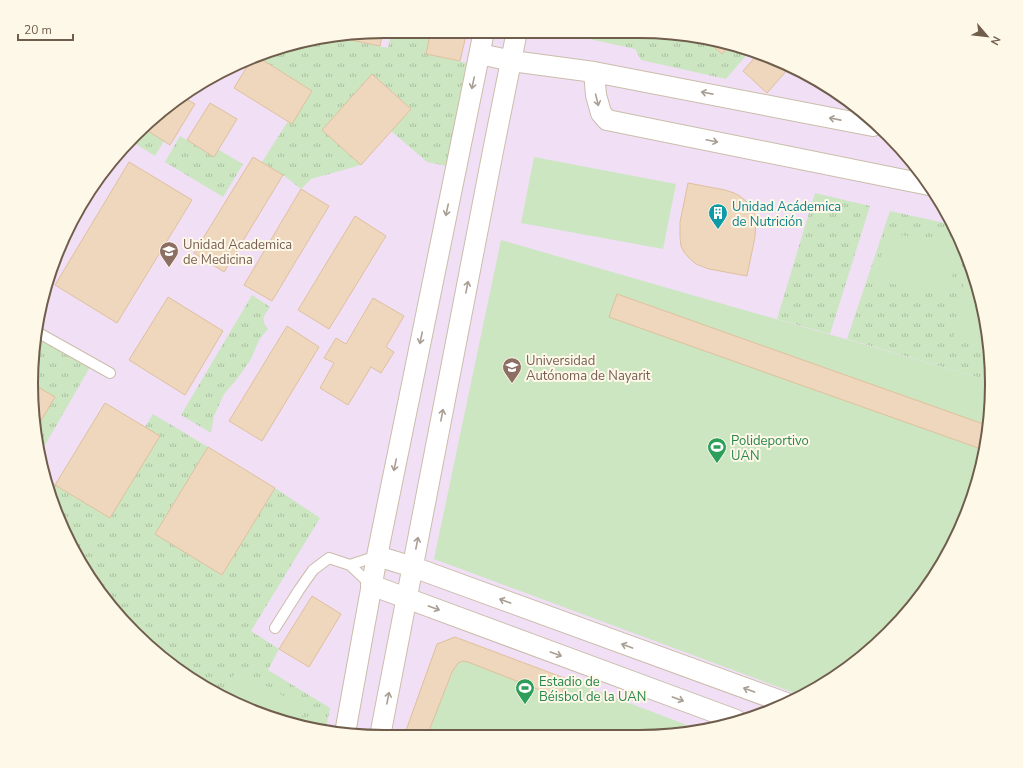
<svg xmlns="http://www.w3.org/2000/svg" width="1023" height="768" viewBox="0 0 1023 768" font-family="'Nunito Sans',sans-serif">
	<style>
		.education { fill: #f1dff6 }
		.grass { fill: url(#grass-tufts) }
		.garden { fill: #cce6c2 }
		.building { fill: #eed7bc; stroke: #dfc09d }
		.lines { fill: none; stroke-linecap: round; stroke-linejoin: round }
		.lane-casing { stroke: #cabdaa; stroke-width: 12 }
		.street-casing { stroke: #cabdaa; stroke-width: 22 }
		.lane { stroke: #fff; stroke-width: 10 }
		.street { stroke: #fff; stroke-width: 20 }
		.oneway { stroke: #a99e93 }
		.labels { text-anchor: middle; stroke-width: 4; stroke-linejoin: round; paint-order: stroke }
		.culture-label { font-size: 13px; fill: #0d838f; stroke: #fef8e8; text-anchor: start }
		.education-label { font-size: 13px; fill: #785e54; stroke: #fef8e8; text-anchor: start }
		.leisure-label { font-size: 13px; fill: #27864d; stroke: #fef8e8; text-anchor: start }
		.rim { fill: none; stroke: #705d4b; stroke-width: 2 }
	</style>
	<defs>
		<pattern id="grass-tufts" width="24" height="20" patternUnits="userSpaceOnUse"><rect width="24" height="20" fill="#cce6c2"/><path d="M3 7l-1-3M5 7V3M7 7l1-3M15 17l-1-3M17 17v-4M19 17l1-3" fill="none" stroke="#aabea0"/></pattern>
	</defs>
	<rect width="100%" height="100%" fill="#faf4e2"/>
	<path class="education" d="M 384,31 L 662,32 L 730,43 L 835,90 L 919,169 L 956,228 L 980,293 L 991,361 L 989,430 L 973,498 L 945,561 L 904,617 L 854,664 L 774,710 L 685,734 L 361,736 L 271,718 L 208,690 L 151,650 L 104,599 L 50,498 L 32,407 L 38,315 L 68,228 L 119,151 L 207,78 L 292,43 Z"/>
	<path class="grass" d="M 392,31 L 431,31 L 426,54 L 466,63 L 447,166 L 427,162 L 391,131 L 411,109 L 372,74 L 322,130 L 361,165 L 311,179 L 301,189 L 283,175 L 262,162 L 288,121 L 292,123 L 312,91 L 258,57 L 292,43 L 346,36 L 346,39 L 388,48 Z
		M 553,31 L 662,32 L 730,43 L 749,52 L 726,79 L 641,60 L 635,49 Z
		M 145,129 L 164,141 L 155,156 L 131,141 Z
		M 180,136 L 214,157 L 219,150 L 243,164 L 223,197 L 165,162 Z
		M 815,193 L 870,206 L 830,334 L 777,319 Z
		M 890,211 L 954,225 L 956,228 L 980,293 L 991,361 L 991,381 L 847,339 Z
		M 252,295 L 270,307 C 264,316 260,319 268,329 L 259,340 L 251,359 L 237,379 L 224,394 L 214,416 L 211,433 L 181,415 Z
		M 36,336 L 90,367 L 41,452 L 32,407 Z
		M 153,414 L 208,447 L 155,534 L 222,575 L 275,488 L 320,518 L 251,631 L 279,649 L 268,670 L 330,708 L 326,729 L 271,718 L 208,690 L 151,650 L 104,599 L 50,498 L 46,479 L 110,518 L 145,427 Z"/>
	<path class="garden" d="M 534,157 L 676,184 L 663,249 L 521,223 Z
		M 886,232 L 958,246 L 949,294 L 876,281 Z
		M 501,240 L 991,381 L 989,430 L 973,498 L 945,561 L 904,617 L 854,664 L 800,695 L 434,559 Z
		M 967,266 L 970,266 L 980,293 L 989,346 L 953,339 Z
		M 455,637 L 700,730 L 685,734 L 404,736 L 437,644 Z
		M 237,669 L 306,709 L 298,724 L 271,718 L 222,696 Z"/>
	<path class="building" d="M 383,31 L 380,46 L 346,39 L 346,36 Z
		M 431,31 L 467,31 L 460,61 L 426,54 Z
		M 705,39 L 730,43 L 731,43 L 722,54 Z
		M 757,55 L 788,69 L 767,93 L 743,71 Z
		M 258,57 L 312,91 L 292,124 L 234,88 L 251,60 Z
		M 372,74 L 411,109 L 361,165 L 322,130 Z
		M 184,98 L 195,104 L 170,145 L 145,129 Z
		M 210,103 L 237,119 L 214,157 L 187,140 Z
		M 253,157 L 283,175 L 224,272 L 194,253 Z
		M 129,162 L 192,200 L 117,323 L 55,285 Z
		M 688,183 L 725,190 L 734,193 L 740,196 L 748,203 L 752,209 L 756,217 L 756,223 L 755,237 L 747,276 L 709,269 L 696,264 L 689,258 L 684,252 L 681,246 L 680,237 L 680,222 Z
		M 301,189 L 329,206 L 272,301 L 244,285 Z
		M 355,216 L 386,236 L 329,329 L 298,310 Z
		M 617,294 L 989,426 L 984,450 L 609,317 Z
		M 168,297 L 223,331 L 185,395 L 129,360 Z
		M 373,298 L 404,316 L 386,347 L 394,352 L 381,373 L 371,367 L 348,405 L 320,388 L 334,363 L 324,358 L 336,338 L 346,344 Z
		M 287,326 L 319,347 L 262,441 L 229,421 Z
		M 33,384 L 55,397 L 36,429 L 32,407 Z
		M 105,403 L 160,436 L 110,518 L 55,485 Z
		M 208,447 L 275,488 L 222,575 L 155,534 Z
		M 312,596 L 341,614 L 309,667 L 279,649 Z
		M 455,637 L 567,679 L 560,698 L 468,662 L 463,661 L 458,663 L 452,672 L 427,736 L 404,736 L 437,644 Z"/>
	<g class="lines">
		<defs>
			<path id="lane" d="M 37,332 L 110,373
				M 350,565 L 377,556
				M 275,628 L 299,590 L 313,570 L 329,558 L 350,565 L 371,585"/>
			<path id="street" d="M 480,54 L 512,61 L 594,72
				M 873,126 L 594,72 L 596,95 L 601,113 L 607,120 L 929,185
				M 377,556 L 413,567 L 786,703
				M 371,585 L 736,720
				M 345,733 L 377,556 L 484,31
				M 380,736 L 493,151 L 517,31"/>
		</defs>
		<use href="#lane" class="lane-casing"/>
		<use href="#street" class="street-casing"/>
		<use href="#lane" class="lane"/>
		<use href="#street" class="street"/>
	</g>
	<defs><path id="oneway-shaft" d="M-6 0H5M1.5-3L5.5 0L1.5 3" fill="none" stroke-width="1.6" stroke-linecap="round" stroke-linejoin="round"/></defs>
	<g class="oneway">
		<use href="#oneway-shaft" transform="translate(473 83) rotate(102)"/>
		<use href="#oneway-shaft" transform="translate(707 93) rotate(-169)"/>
		<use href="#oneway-shaft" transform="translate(597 100) rotate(76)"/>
		<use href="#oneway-shaft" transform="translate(835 119) rotate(-169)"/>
		<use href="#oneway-shaft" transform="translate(712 141) rotate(12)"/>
		<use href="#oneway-shaft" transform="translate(447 210) rotate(102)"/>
		<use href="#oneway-shaft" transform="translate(467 287) rotate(-79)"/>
		<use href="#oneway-shaft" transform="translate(421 338) rotate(102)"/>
		<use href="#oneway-shaft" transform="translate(442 415) rotate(-79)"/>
		<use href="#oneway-shaft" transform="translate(395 465) rotate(102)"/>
		<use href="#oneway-shaft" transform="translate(417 543) rotate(-79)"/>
		<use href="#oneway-shaft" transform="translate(505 601) rotate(-160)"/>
		<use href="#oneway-shaft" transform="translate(434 608) rotate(20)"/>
		<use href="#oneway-shaft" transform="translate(627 646) rotate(-160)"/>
		<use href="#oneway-shaft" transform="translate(556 654) rotate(20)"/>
		<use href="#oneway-shaft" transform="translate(749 690) rotate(-160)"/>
		<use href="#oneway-shaft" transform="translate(388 698) rotate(-79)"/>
		<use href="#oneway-shaft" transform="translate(678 699) rotate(20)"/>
	</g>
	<defs>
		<symbol id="building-pin" viewBox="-11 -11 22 30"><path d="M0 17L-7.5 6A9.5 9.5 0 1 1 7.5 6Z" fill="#0f9aa8" stroke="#fef8e8"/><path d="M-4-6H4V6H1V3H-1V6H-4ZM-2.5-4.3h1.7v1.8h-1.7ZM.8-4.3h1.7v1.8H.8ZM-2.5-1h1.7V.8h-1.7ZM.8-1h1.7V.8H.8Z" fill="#fff"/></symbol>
		<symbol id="university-pin" viewBox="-11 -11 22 30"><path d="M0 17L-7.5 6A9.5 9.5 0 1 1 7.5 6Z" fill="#8d6e63" stroke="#fef8e8"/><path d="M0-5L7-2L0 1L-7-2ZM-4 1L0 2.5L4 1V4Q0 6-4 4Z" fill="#fff"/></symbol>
		<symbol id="stadium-pin" viewBox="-11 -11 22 30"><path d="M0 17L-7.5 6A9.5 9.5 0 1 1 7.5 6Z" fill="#2e9e5b" stroke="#fef8e8"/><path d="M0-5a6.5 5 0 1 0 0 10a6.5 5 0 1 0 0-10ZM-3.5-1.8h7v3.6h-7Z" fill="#fff"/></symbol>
	</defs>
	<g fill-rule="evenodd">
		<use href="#building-pin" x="707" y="202" width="22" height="30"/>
		<use href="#university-pin" x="158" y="240" width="22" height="30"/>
		<use href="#university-pin" x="501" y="356" width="22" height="30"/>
		<use href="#stadium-pin" x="706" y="436" width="22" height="30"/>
		<use href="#stadium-pin" x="514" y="677" width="22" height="30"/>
	</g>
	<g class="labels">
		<g class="culture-label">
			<text x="732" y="211">Unidad Acádemica<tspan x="732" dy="15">de Nutrición</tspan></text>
		</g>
		<g class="education-label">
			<text x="183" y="249">Unidad Academica<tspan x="183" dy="15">de Medicina</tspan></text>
			<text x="526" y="365">Universidad<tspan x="526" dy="15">Autónoma de Nayarit</tspan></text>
		</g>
		<g class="leisure-label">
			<text x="731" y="445">Polideportivo<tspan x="731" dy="15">UAN</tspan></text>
			<text x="539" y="686">Estadio de<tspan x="539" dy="15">Béisbol de la UAN</tspan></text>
		</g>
	</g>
	<path d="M0 0H1023V768H0ZM384 38H639A346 346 0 0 1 985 384V384A346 346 0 0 1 639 730H384A346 346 0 0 1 38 384V384A346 346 0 0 1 384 38Z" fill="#fef8e8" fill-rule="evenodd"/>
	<path class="rim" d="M384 38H639A346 346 0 0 1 985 384V384A346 346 0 0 1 639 730H384A346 346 0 0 1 38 384V384A346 346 0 0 1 384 38Z"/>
	<g transform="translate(987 36) rotate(118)" stroke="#fef8e8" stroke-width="3" paint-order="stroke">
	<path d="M0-3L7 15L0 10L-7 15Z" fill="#705d4b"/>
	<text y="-6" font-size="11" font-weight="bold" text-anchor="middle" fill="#705d4b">N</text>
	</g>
	<path d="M18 34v6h55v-6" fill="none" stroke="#705d4b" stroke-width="2"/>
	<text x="24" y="34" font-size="12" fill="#705d4b" stroke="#fef8e8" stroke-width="3" paint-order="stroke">20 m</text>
</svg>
